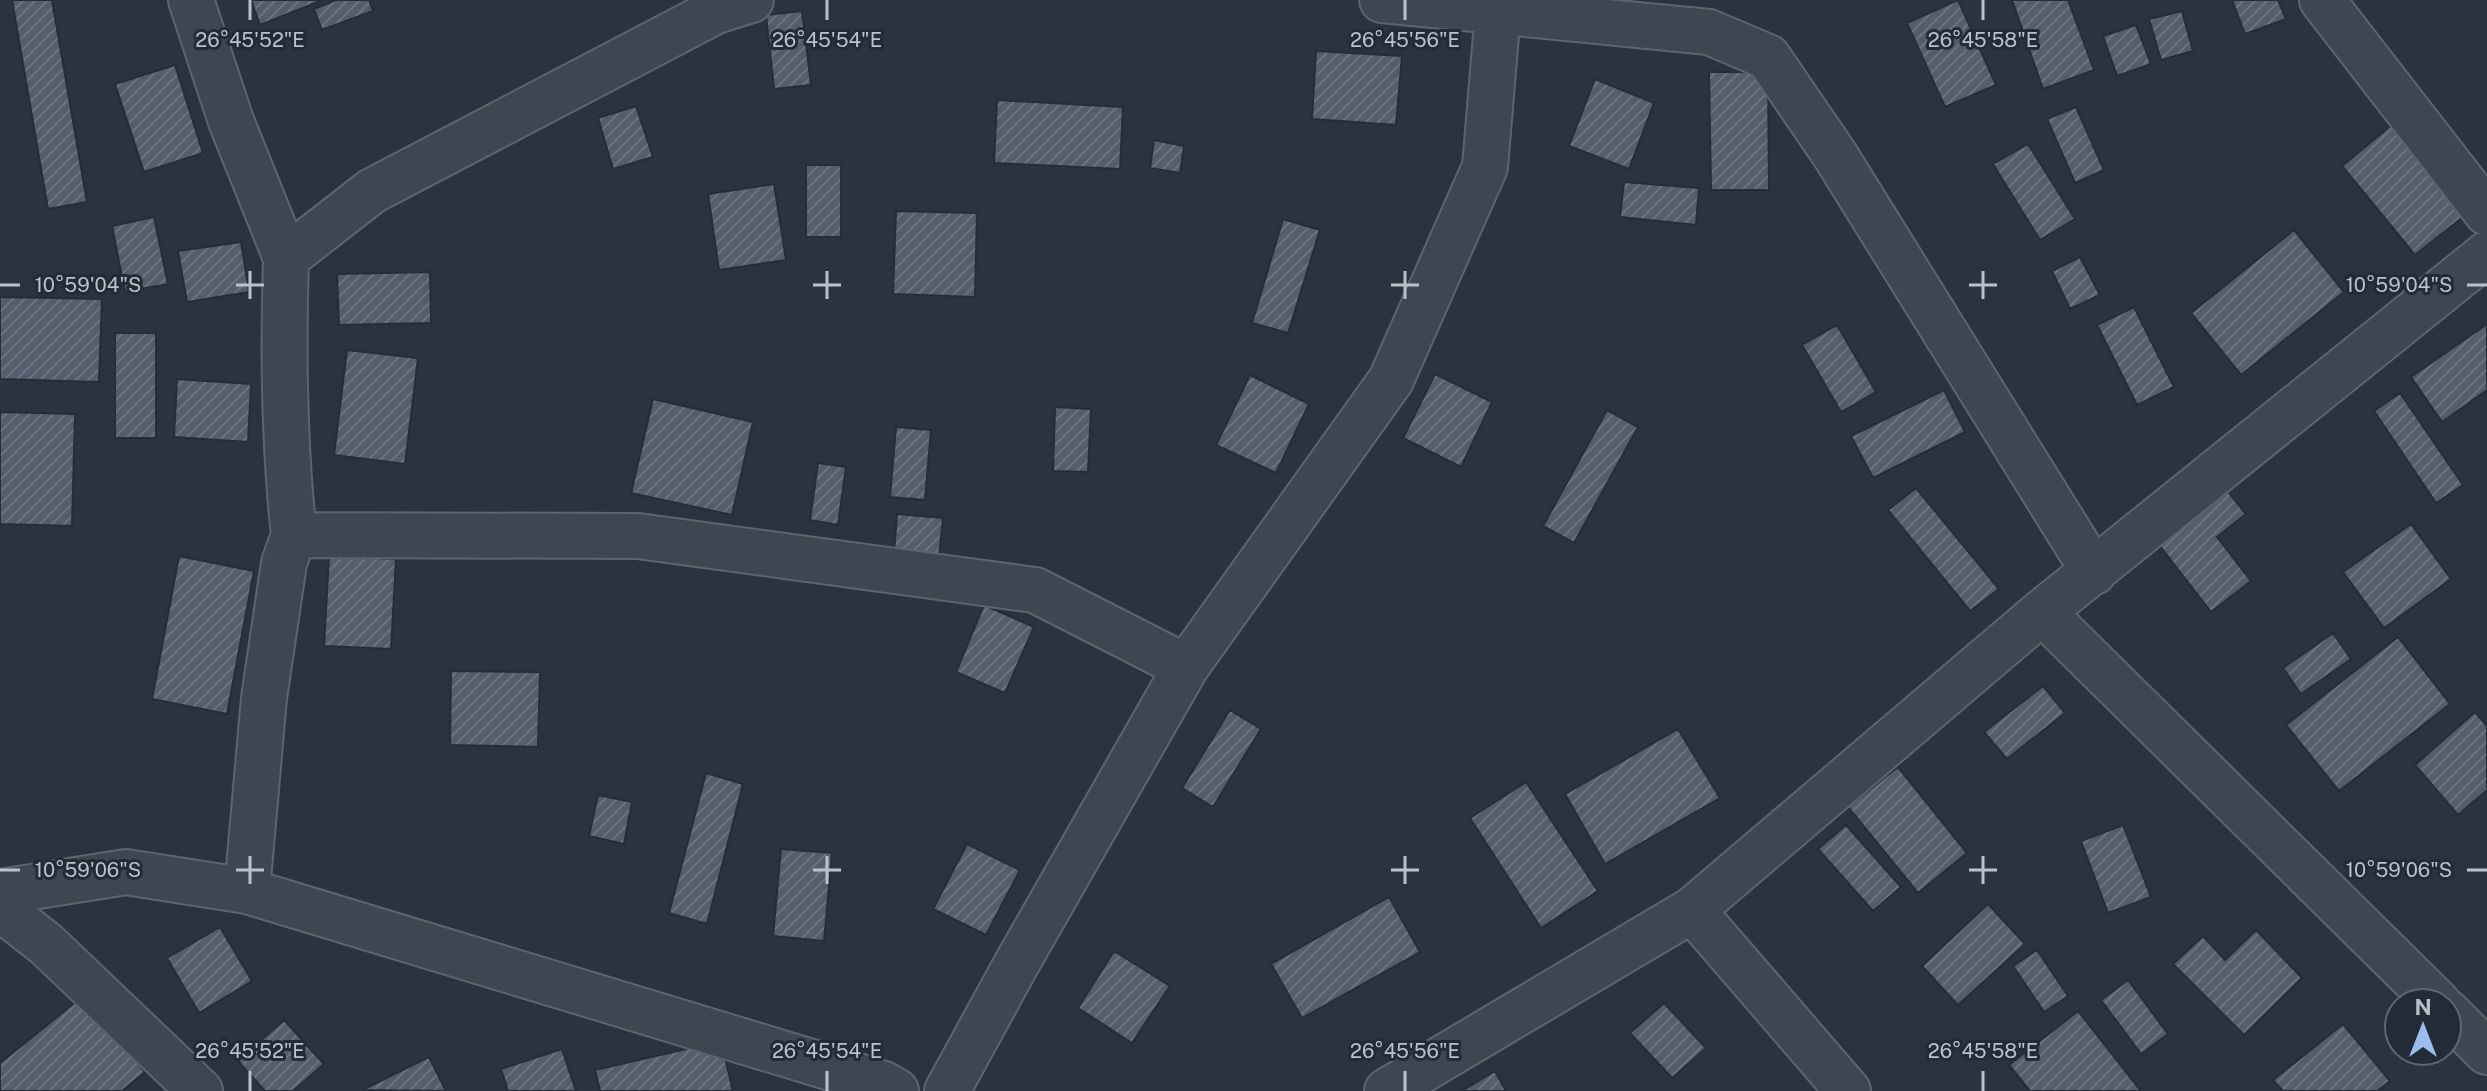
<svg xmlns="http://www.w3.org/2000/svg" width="2487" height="1091" viewBox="0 0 2487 1091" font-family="'Public Sans',sans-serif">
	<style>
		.building { fill: url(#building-hatch); stroke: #252d38; stroke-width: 2 }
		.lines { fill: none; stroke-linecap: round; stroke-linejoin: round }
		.street-casing { stroke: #5c646e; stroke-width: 48 }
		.street { stroke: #3e4651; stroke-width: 44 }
		.ticks { fill: none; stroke: #bbc1cb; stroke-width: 3 }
		.ticks-label { font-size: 20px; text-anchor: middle; fill: #bbc1cb; stroke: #232b36; stroke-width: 6; stroke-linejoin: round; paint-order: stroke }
	</style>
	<defs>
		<pattern id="building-hatch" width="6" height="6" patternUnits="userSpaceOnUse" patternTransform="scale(2)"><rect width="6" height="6" fill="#545d6b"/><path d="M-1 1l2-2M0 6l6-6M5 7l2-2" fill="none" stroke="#6b727f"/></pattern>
	</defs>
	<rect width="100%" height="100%" fill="#2a3441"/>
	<path class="building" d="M 12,0 L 52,0 L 87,202 L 48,209 Z
		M 251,0 L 323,0 L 260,25 Z
		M 336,0 L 369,0 L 373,11 L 322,30 L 314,9 Z
		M 1958,0 L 1996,85 L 1945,107 L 1907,23 Z
		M 2012,0 L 2068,0 L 2094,70 L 2043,89 Z
		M 2232,0 L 2278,0 L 2286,19 L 2245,34 Z
		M 802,11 L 811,85 L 774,89 L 766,15 Z
		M 2182,11 L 2193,51 L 2161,60 L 2149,19 Z
		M 2136,25 L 2151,64 L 2117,76 L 2103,36 Z
		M 1316,51 L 1402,56 L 1396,125 L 1312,119 Z
		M 175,65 L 203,153 L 144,172 L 115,84 Z
		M 1709,72 L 1768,72 L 1769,190 L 1711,190 Z
		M 1595,79 L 1654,103 L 1629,169 L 1569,146 Z
		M 997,100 L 1123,107 L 1120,169 L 994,163 Z
		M 636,106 L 653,157 L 613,169 L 598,118 Z
		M 2076,107 L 2104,170 L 2075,183 L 2047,119 Z
		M 2394,123 L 2468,213 L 2415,255 L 2342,166 Z
		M 1154,140 L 1184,146 L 1180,173 L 1150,168 Z
		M 2028,144 L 2075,219 L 2040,240 L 1993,164 Z
		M 806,165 L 841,165 L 841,237 L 806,237 Z
		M 1624,182 L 1699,188 L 1696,225 L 1620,217 Z
		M 774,184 L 786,260 L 719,270 L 708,194 Z
		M 896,211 L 977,213 L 975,297 L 893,294 Z
		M 154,217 L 168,284 L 125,292 L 112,226 Z
		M 1283,219 L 1320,230 L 1288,333 L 1252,323 Z
		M 2294,230 L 2344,292 L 2241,375 L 2191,313 Z
		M 241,242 L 249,292 L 187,302 L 178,251 Z
		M 2080,257 L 2100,295 L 2070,309 L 2052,271 Z
		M 430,272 L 431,323 L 339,325 L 337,274 Z
		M 0,297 L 102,299 L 99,382 L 0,379 Z
		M 2134,307 L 2174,387 L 2137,405 L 2097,325 Z
		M 2487,324 L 2487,390 L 2442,422 L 2411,377 Z
		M 1837,325 L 1876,392 L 1841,412 L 1802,345 Z
		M 115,333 L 156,333 L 156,438 L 115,438 Z
		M 347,350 L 418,358 L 405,464 L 334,455 Z
		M 1435,374 L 1492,402 L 1461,467 L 1403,438 Z
		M 1250,375 L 1309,404 L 1276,473 L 1216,445 Z
		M 177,379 L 251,384 L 248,442 L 174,437 Z
		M 1944,390 L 1965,432 L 1873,478 L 1851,436 Z
		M 2400,393 L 2463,485 L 2436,503 L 2374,411 Z
		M 653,399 L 753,422 L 732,515 L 631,493 Z
		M 1055,407 L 1091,409 L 1088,472 L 1053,471 Z
		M 1607,410 L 1638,427 L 1574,543 L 1543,526 Z
		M 0,412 L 75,414 L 72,526 L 0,524 Z
		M 896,427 L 931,430 L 925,500 L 890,497 Z
		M 818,463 L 846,467 L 838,525 L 810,520 Z
		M 2221,483 L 2246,514 L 2217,537 L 2251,581 L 2211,612 L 2153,537 Z
		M 1916,488 L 1999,589 L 1970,611 L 1888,510 Z
		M 897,514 L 943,518 L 939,557 L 894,553 Z
		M 2411,524 L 2451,579 L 2384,628 L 2343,572 Z
		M 179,556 L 254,571 L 227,714 L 152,699 Z
		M 329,556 L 396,559 L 391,649 L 324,646 Z
		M 984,605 L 1034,627 L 1005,693 L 956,672 Z
		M 2333,633 L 2351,659 L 2301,694 L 2283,668 Z
		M 2398,637 L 2450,704 L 2339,791 L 2286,725 Z
		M 451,671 L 540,672 L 538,747 L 450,745 Z
		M 2043,686 L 2065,713 L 2007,759 L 1984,732 Z
		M 1230,710 L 1261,729 L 1213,807 L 1182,788 Z
		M 2475,712 L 2487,726 L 2487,790 L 2458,815 L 2415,765 Z
		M 1678,729 L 1720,798 L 1605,864 L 1565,794 Z
		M 1898,767 L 1967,853 L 1918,893 L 1848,807 Z
		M 706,773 L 743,784 L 707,924 L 669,913 Z
		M 1526,782 L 1598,891 L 1541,928 L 1470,818 Z
		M 598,795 L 632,802 L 624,844 L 589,836 Z
		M 1846,825 L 1901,887 L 1873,911 L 1818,849 Z
		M 2123,825 L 2151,897 L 2108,913 L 2081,841 Z
		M 967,844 L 1020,870 L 986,935 L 933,909 Z
		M 781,849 L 832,853 L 824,941 L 773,936 Z
		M 1389,897 L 1420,952 L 1302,1018 L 1271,964 Z
		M 1988,904 L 2025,944 L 1958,1005 L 1922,966 Z
		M 220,927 L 252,981 L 199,1013 L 167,958 Z
		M 2256,930 L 2302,978 L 2244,1035 L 2173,964 L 2203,936 L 2225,960 Z
		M 2037,950 L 2068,996 L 2044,1012 L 2013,966 Z
		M 1114,951 L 1170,986 L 1132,1043 L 1078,1008 Z
		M 2128,980 L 2168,1034 L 2141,1054 L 2101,1000 Z
		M 83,996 L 145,1072 L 122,1091 L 0,1091 L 0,1063 Z
		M 1664,1003 L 1706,1048 L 1672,1078 L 1630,1033 Z
		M 2078,1011 L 2141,1091 L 2030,1091 L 2009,1065 Z
		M 284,1020 L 324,1064 L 293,1091 L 265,1091 L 238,1061 Z
		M 2343,1024 L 2390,1081 L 2377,1091 L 2283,1091 L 2273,1080 Z
		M 721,1041 L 733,1091 L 600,1091 L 595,1070 Z
		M 562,1049 L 576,1091 L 508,1091 L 501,1069 Z
		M 429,1057 L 446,1091 L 362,1090 Z
		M 1495,1071 L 1506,1091 L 1462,1091 Z"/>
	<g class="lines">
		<defs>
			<path id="street" d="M 191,0 L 231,121 L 286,258
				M 1382,0 L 1709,32 L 1768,57 L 1835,155 L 2094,572
				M 2322,0 L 2487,213
				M 294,535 C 284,444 283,350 286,258 L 372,191 L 716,11 L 751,0
				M 2042,612 L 2438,1003
				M 247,891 L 264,698 L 284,563 L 294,535 L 638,536 L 1035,590 L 1186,667
				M 0,892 L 126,872 L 247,891 L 884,1084 L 896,1091
				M 0,908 L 46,944 L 200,1091
				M 1692,910 L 1848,1091
				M 2447,1012 L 2487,1052
				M 947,1091 L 1017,963 L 1186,667 L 1391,380 L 1485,167 L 1498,11
				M 1387,1091 L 1692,910 L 2042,612 L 2487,254"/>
		</defs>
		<use href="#street" class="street-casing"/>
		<use href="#street" class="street"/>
	</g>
	<path class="ticks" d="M 250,0 L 250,20M 827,0 L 827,20M 1405,0 L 1405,20M 1983,0 L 1983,20M 250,271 L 250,299M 827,271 L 827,299M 1405,271 L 1405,299M 1983,271 L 1983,299M 0,285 L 20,285M 236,285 L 264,285M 813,285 L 841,285M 1391,285 L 1419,285M 1969,285 L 1997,285M 2467,285 L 2487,285M 250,856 L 250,884M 827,856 L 827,884M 1405,856 L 1405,884M 1983,856 L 1983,884M 0,870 L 20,870M 236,870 L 264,870M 813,870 L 841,870M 1391,870 L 1419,870M 1969,870 L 1997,870M 2467,870 L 2487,870M 250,1071 L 250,1091M 827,1071 L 827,1091M 1405,1071 L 1405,1091M 1983,1071 L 1983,1091"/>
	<g class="ticks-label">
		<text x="250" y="47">26°45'52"E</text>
		<text x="827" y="47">26°45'54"E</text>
		<text x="1405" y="47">26°45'56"E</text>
		<text x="1983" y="47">26°45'58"E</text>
		<text x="88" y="292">10°59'04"S</text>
		<text x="2399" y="292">10°59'04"S</text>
		<text x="88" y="877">10°59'06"S</text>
		<text x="2399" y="877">10°59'06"S</text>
		<text x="250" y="1058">26°45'52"E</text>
		<text x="827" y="1058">26°45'54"E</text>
		<text x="1405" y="1058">26°45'56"E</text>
		<text x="1983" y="1058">26°45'58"E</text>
	</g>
	<g transform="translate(2423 1027)"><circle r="38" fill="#232b36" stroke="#606772" stroke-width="2"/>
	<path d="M0-6L14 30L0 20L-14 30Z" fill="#9cbcee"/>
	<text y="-12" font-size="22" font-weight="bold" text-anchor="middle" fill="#bbc1cb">N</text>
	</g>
</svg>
